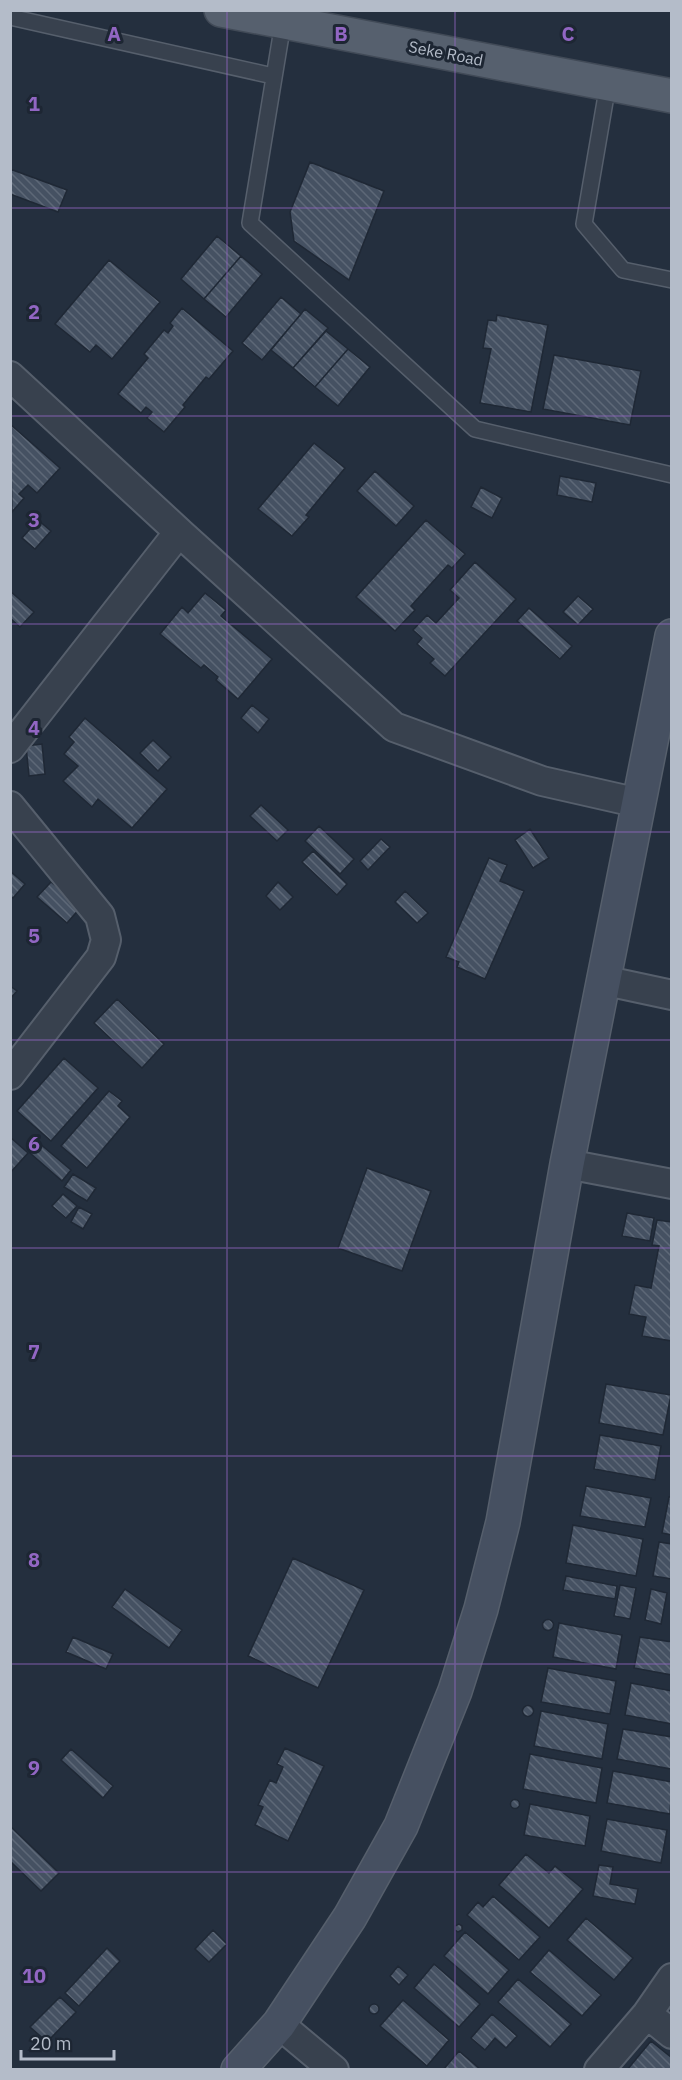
<svg xmlns="http://www.w3.org/2000/svg" width="682" height="2080" viewBox="0 0 682 2080" font-family="'IBM Plex Sans',sans-serif">
	<style>
		.building { fill: url(#building-back-hatch); stroke: #1f2835; stroke-width: 1.5 }
		.lines { fill: none; stroke-linecap: round; stroke-linejoin: round }
		.lane-casing { stroke: #565f6c; stroke-width: 18 }
		.street-casing { stroke: #565f6c; stroke-width: 32 }
		.secondary-casing { stroke: #565f6c; stroke-width: 36 }
		.primary-casing { stroke: #414a57; stroke-width: 36 }
		.lane { stroke: #38414e; stroke-width: 15 }
		.street { stroke: #38414e; stroke-width: 28 }
		.secondary { stroke: #465061; stroke-width: 33 }
		.primary { stroke: #56606e; stroke-width: 33 }
		.grid { fill: none; stroke: #9266c3; stroke-width: 1.5; stroke-opacity: 0.55 }
		.labels { text-anchor: middle; stroke-width: 6; stroke-linejoin: round; paint-order: stroke }
		.street-label { font-size: 16px; fill: #b4bcc9; stroke: #1d2633 }
		.grid-label { font-size: 20px; text-anchor: middle; font-weight: bold; fill: #9266c3; stroke: #1d2633; stroke-width: 6; stroke-linejoin: round; paint-order: stroke }
	</style>
	<defs>
		<pattern id="building-back-hatch" width="6" height="6" patternUnits="userSpaceOnUse" patternTransform="scale(1.5)"><rect width="6" height="6" fill="#455162"/><path d="M-1 5l2 2M0 0l6 6M5-1l2 2" fill="none" stroke="#5d6877"/></pattern>
	</defs>
	<rect width="100%" height="100%" fill="#242f3e"/>
	<path class="building" d="M 310,162 L 384,191 L 349,280 L 294,241 L 290,212 Z
		M 10,169 L 67,190 L 58,212 L 10,194 Z
		M 217,236 L 241,256 L 204,299 L 181,279 Z
		M 241,256 L 262,274 L 226,317 L 204,299 Z
		M 109,260 L 160,302 L 112,359 L 96,345 L 90,352 L 55,324 Z
		M 281,297 L 301,314 L 262,360 L 242,343 Z
		M 182,308 L 233,351 L 209,379 L 206,377 L 183,405 L 185,407 L 164,432 L 147,418 L 152,412 L 146,407 L 141,413 L 118,394 L 148,358 L 144,354 L 164,330 L 168,333 L 173,326 L 170,323 Z
		M 305,309 L 328,328 L 293,368 L 271,350 Z
		M 497,315 L 548,325 L 531,412 L 480,403 L 491,349 L 483,348 L 488,320 L 496,321 Z
		M 326,331 L 348,349 L 315,387 L 293,368 Z
		M 348,349 L 370,367 L 338,406 L 315,387 Z
		M 554,355 L 641,371 L 630,425 L 543,409 Z
		M 10,424 L 60,468 L 37,493 L 28,485 L 19,494 L 24,498 L 12,512 Z
		M 314,443 L 345,468 L 306,515 L 309,517 L 292,536 L 258,509 Z
		M 375,471 L 414,506 L 396,526 L 357,491 Z
		M 560,476 L 596,483 L 592,502 L 557,495 Z
		M 481,487 L 502,498 L 492,518 L 471,507 Z
		M 38,520 L 51,531 L 35,549 L 22,538 Z
		M 426,520 L 465,554 L 452,568 L 448,565 L 411,606 L 415,610 L 395,631 L 356,597 Z
		M 475,562 L 516,599 L 445,676 L 430,663 L 434,659 L 417,644 L 422,638 L 413,630 L 427,615 L 436,623 L 459,598 L 450,590 Z
		M 10,591 L 34,612 L 20,627 L 10,618 Z
		M 205,593 L 226,610 L 221,616 L 272,659 L 238,699 L 216,680 L 218,677 L 204,665 L 201,668 L 160,634 L 182,607 L 188,613 Z
		M 578,596 L 593,609 L 578,625 L 563,612 Z
		M 529,608 L 572,646 L 560,659 L 517,621 Z
		M 252,705 L 269,719 L 258,733 L 241,718 Z
		M 85,718 L 167,789 L 132,828 L 98,799 L 92,807 L 63,781 L 78,766 L 64,754 L 74,742 L 69,737 Z
		M 153,740 L 171,757 L 158,771 L 140,753 Z
		M 42,744 L 45,774 L 29,776 L 26,746 Z
		M 261,805 L 288,830 L 277,841 L 250,816 Z
		M 319,826 L 354,859 L 340,874 L 305,841 Z
		M 530,829 L 549,858 L 533,868 L 515,840 Z
		M 381,839 L 390,847 L 368,870 L 360,861 Z
		M 313,851 L 347,884 L 337,895 L 302,862 Z
		M 489,858 L 507,865 L 500,881 L 524,891 L 485,979 L 457,967 L 459,962 L 446,957 Z
		M 10,871 L 25,884 L 13,898 L 10,896 Z
		M 51,882 L 81,907 L 67,923 L 37,897 Z
		M 278,882 L 293,897 L 280,910 L 266,896 Z
		M 405,891 L 428,913 L 417,923 L 395,902 Z
		M 10,986 L 17,991 L 10,999 Z
		M 117,999 L 164,1044 L 142,1068 L 94,1023 Z
		M 64,1058 L 98,1088 L 51,1141 L 17,1111 Z
		M 109,1091 L 122,1101 L 118,1106 L 130,1117 L 87,1168 L 61,1146 Z
		M 10,1137 L 28,1153 L 10,1173 Z
		M 39,1143 L 71,1170 L 62,1181 L 30,1153 Z
		M 367,1168 L 431,1191 L 402,1271 L 338,1248 Z
		M 73,1174 L 96,1188 L 87,1201 L 64,1187 Z
		M 63,1194 L 77,1206 L 66,1218 L 52,1206 Z
		M 79,1207 L 92,1214 L 83,1229 L 71,1222 Z
		M 627,1213 L 654,1218 L 650,1241 L 622,1236 Z
		M 657,1220 L 672,1222 L 672,1341 L 642,1336 L 646,1317 L 629,1314 L 635,1285 L 651,1288 L 659,1246 L 652,1245 Z
		M 606,1384 L 671,1395 L 663,1435 L 599,1423 Z
		M 600,1435 L 661,1446 L 655,1480 L 594,1469 Z
		M 586,1486 L 651,1498 L 645,1527 L 580,1516 Z
		M 669,1497 L 672,1497 L 672,1535 L 662,1533 Z
		M 573,1525 L 643,1539 L 636,1576 L 566,1563 Z
		M 659,1542 L 672,1544 L 672,1579 L 653,1576 Z
		M 293,1558 L 364,1590 L 318,1688 L 248,1656 Z
		M 566,1576 L 617,1586 L 615,1599 L 563,1590 Z
		M 620,1585 L 636,1588 L 630,1619 L 614,1616 Z
		M 125,1589 L 182,1630 L 169,1648 L 112,1607 Z
		M 651,1589 L 667,1593 L 661,1624 L 645,1620 Z
		M542.5 1625a5.5 5.5 0 1 1 11 0a5.5 5.5 0 1 1-11 0Z
		M 559,1623 L 622,1635 L 616,1669 L 553,1657 Z
		M 73,1637 L 113,1654 L 106,1669 L 66,1652 Z
		M 640,1637 L 672,1642 L 672,1675 L 634,1668 Z
		M 548,1668 L 616,1681 L 610,1714 L 541,1702 Z
		M 631,1683 L 672,1691 L 672,1724 L 625,1715 Z
		M522.5 1711a5.5 5.5 0 1 1 11 0a5.5 5.5 0 1 1-11 0Z
		M 541,1711 L 608,1724 L 602,1759 L 534,1746 Z
		M 623,1729 L 672,1737 L 671,1769 L 617,1759 Z
		M 285,1748 L 324,1766 L 288,1841 L 255,1825 L 263,1807 L 258,1805 L 270,1780 L 276,1783 L 283,1767 L 277,1764 Z
		M 71,1749 L 113,1786 L 103,1798 L 61,1760 Z
		M 530,1754 L 602,1768 L 596,1803 L 523,1789 Z
		M 613,1771 L 672,1782 L 670,1814 L 607,1803 Z
		M510.5 1804a4.5 4.5 0 1 1 9 0a4.5 4.5 0 1 1-9 0Z
		M 530,1804 L 590,1816 L 585,1846 L 524,1835 Z
		M 607,1819 L 667,1830 L 661,1863 L 601,1851 Z
		M 10,1826 L 59,1873 L 41,1891 L 10,1861 Z
		M 526,1854 L 549,1873 L 555,1866 L 583,1889 L 549,1928 L 499,1885 Z
		M 599,1865 L 613,1867 L 610,1884 L 638,1889 L 635,1904 L 593,1896 Z
		M 493,1896 L 540,1937 L 519,1960 L 467,1915 L 478,1902 L 483,1907 Z
		M 586,1918 L 633,1958 L 614,1980 L 567,1940 Z
		M 459,1924 L 462,1926 L 462,1930 L 458,1932 L 455,1930 L 455,1926 Z
		M 213,1930 L 227,1944 L 209,1962 L 195,1949 Z
		M 465,1932 L 509,1970 L 488,1994 L 444,1956 Z
		M 107,1948 L 120,1961 L 79,2006 L 65,1993 Z
		M 549,1950 L 601,1995 L 582,2016 L 530,1972 Z
		M 434,1964 L 480,2004 L 459,2027 L 414,1988 Z
		M 398,1966 L 408,1975 L 399,1985 L 390,1976 Z
		M 518,1979 L 571,2024 L 550,2047 L 498,2002 Z
		M 60,1997 L 76,2012 L 47,2042 L 30,2027 Z
		M 403,2000 L 449,2040 L 427,2066 L 380,2026 Z
		M369 2009a5 5 0 1 1 10 0a5 5 0 1 1-10 0Z
		M 492,2014 L 517,2036 L 506,2048 L 495,2038 L 485,2050 L 471,2038 Z
		M 651,2041 L 672,2058 L 671,2070 L 627,2070 Z
		M 459,2051 L 481,2070 L 443,2070 Z"/>
	<g class="lines">
		<defs>
			<path id="lane" d="M 10,17 L 273,76
				M 283,23 L 250,223 L 475,429 L 672,475
				M 608,84 L 584,224 L 623,270 L 672,280"/>
			<path id="street" d="M 10,376 L 179,532
				M 10,748 L 179,532 L 394,727 L 542,781 L 639,803
				M 10,806 L 100,916 L 106,940 L 101,957 L 10,1075
				M 602,980 L 672,995
				M 567,1164 L 672,1184
				M 647,2014 L 672,2034
				M 279,2024 L 334,2070
				M 599,2070 L 647,2014 L 672,1978"/>
			<path id="secondary" d="M 238,2070 L 279,2024 L 350,1917 L 401,1826 L 455,1691 L 481,1609 L 503,1522 L 567,1164 L 672,636"/>
			<path id="primary" d="M 221,10 L 672,96"/>
		</defs>
		<use href="#lane" class="lane-casing"/>
		<use href="#street" class="street-casing"/>
		<use href="#secondary" class="secondary-casing"/>
		<use href="#primary" class="primary-casing"/>
		<use href="#lane" class="lane"/>
		<use href="#street" class="street"/>
		<use href="#secondary" class="secondary"/>
		<use href="#primary" class="primary"/>
	</g>
	<path class="grid" d="M 227,10 L 227,2070M 455,10 L 455,2070M 10,208 L 672,208M 10,416 L 672,416M 10,624 L 672,624M 10,832 L 672,832M 10,1040 L 672,1040M 10,1248 L 672,1248M 10,1456 L 672,1456M 10,1664 L 672,1664M 10,1872 L 672,1872"/>
	<g class="labels">
		<g class="street-label">
			<text transform="translate(446 53) rotate(11)" y="6">Seke Road</text>
		</g>
	</g>
	<g class="grid-label">
		<text x="114" y="41">A</text>
		<text x="341" y="41">B</text>
		<text x="568" y="41">C</text>
		<text x="34" y="111">1</text>
		<text x="34" y="319">2</text>
		<text x="34" y="527">3</text>
		<text x="34" y="735">4</text>
		<text x="34" y="943">5</text>
		<text x="34" y="1151">6</text>
		<text x="34" y="1359">7</text>
		<text x="34" y="1567">8</text>
		<text x="34" y="1775">9</text>
		<text x="34" y="1983">10</text>
	</g>
	<rect width="682" height="2080" fill="none" stroke="#b4bcc9" stroke-width="24"/>
	<path d="M21 2050v9h93v-9" fill="none" stroke="#b4bcc9" stroke-width="3"/>
	<text x="30" y="2050" font-size="18" fill="#b4bcc9" stroke="#1d2633" stroke-width="4.5" paint-order="stroke">20 m</text>
</svg>
